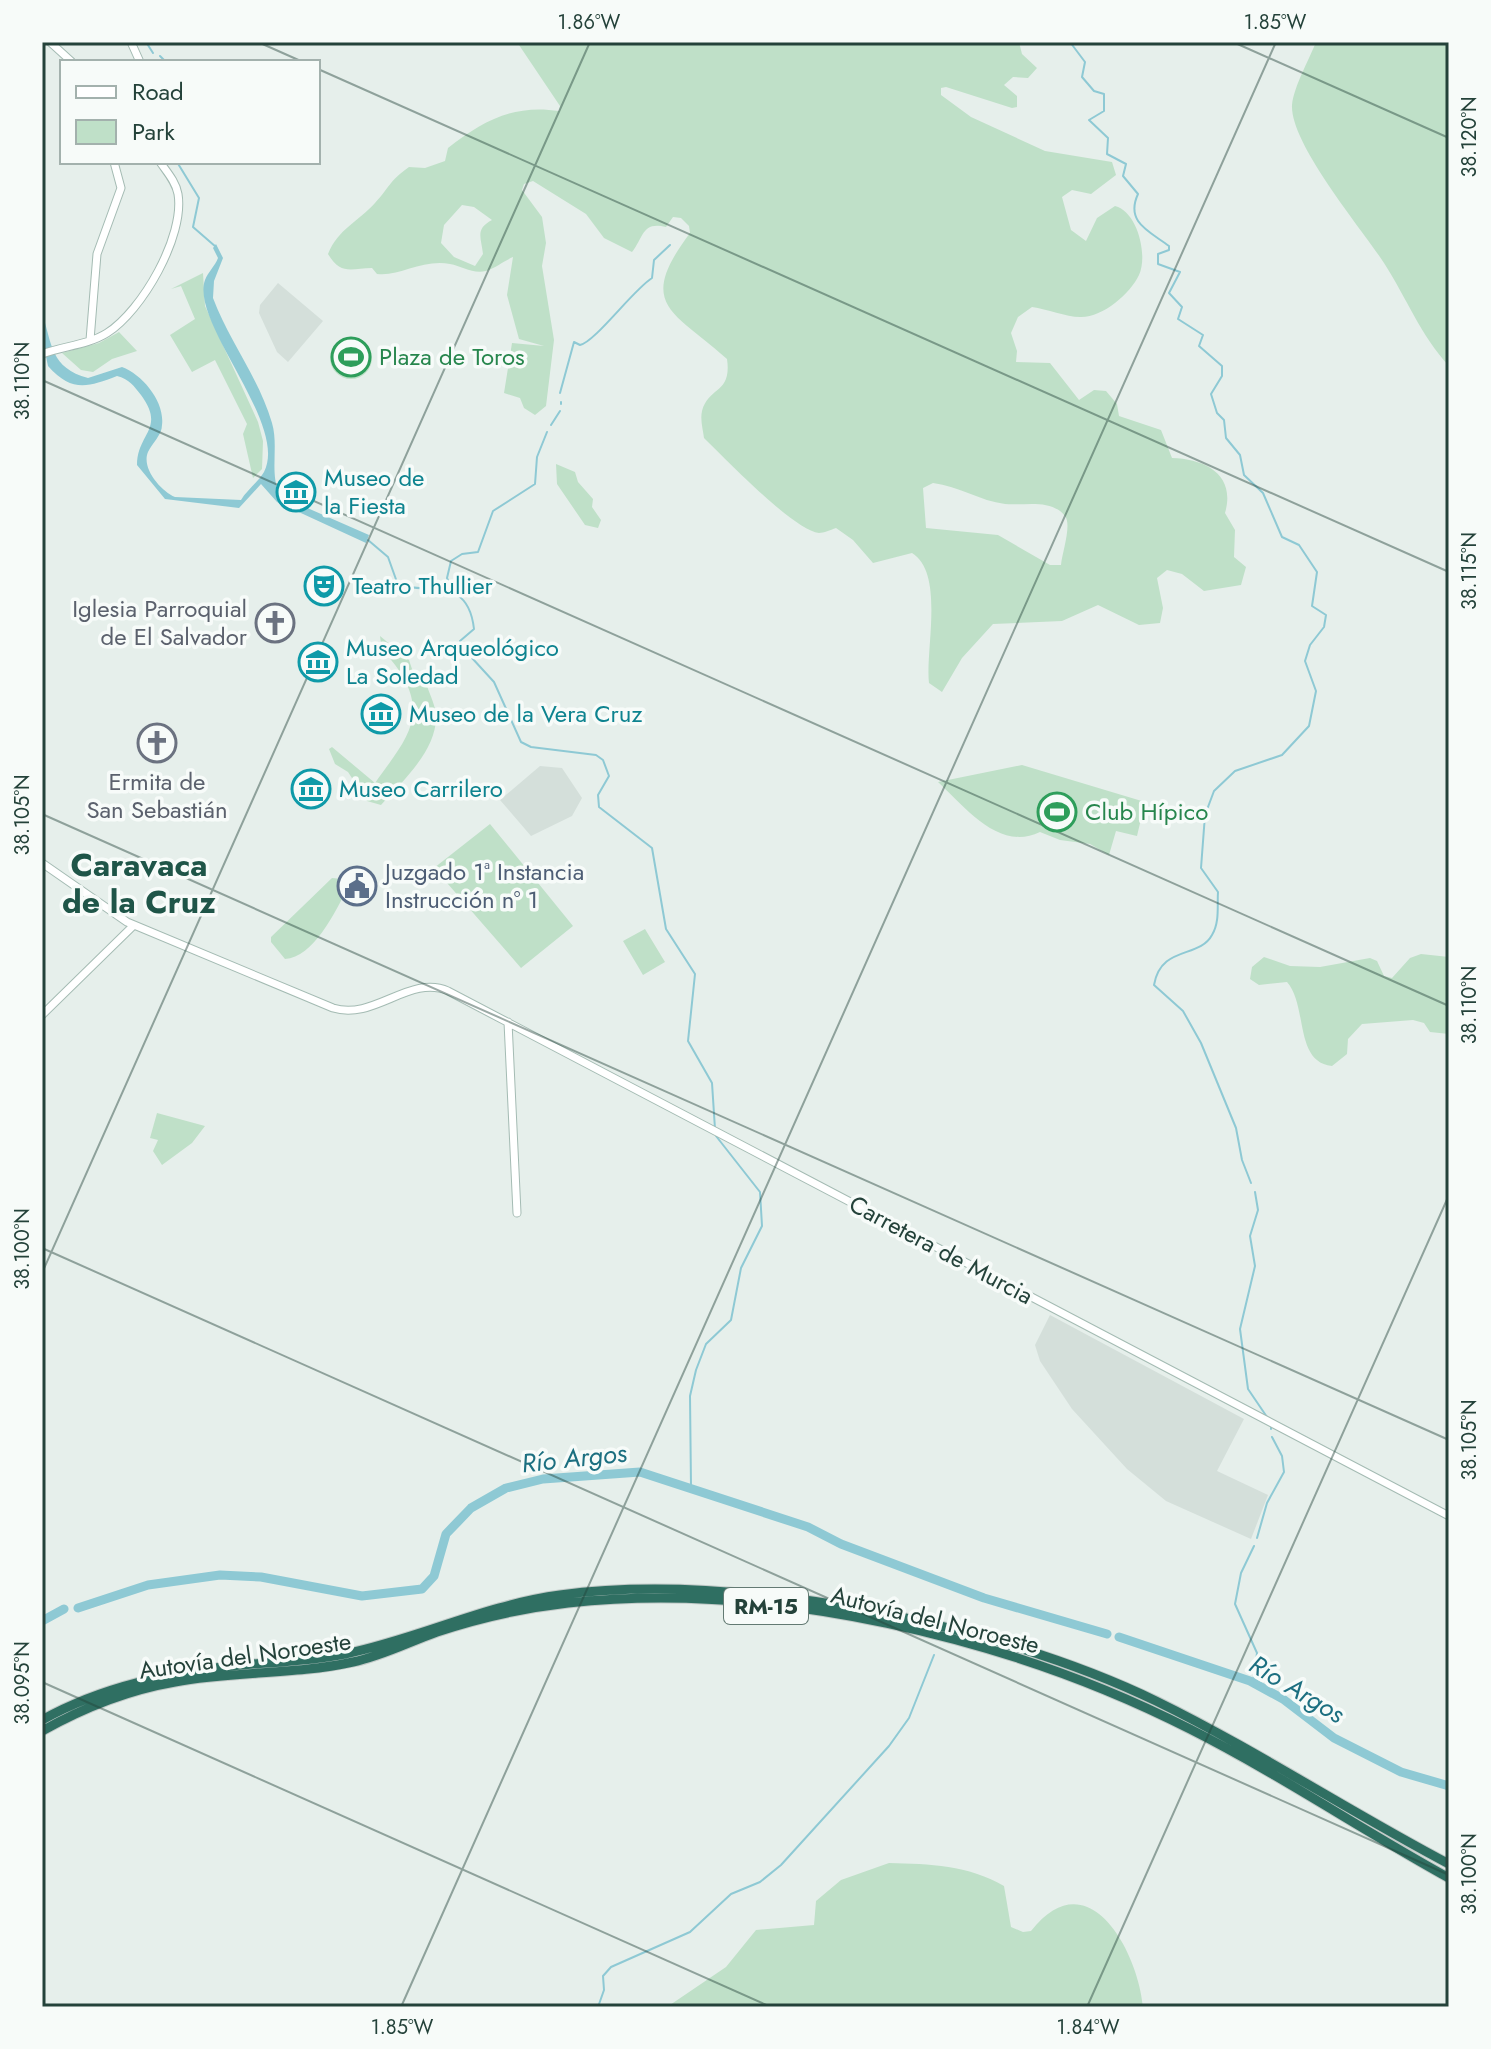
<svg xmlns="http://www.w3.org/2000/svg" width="1491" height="2049" viewBox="0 0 1491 2049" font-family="Jost,sans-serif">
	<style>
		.built { fill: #d4dfda }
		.green { fill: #bfe0c8; fill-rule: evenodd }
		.water { fill: #8ec9d4 }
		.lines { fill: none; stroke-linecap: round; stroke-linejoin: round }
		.stream { stroke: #8ec9d4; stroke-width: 2 }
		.river { stroke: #8ec9d4; stroke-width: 9 }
		.secondary-casing { stroke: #a4bbb3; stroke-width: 9 }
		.highway-casing { stroke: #c2cac8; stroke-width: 11 }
		.secondary { stroke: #fff; stroke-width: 7 }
		.highway { stroke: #2f6f62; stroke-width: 9 }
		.ticks { fill: none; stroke: #24423a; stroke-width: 2; stroke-opacity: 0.45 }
		.labels { text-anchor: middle; stroke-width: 7; stroke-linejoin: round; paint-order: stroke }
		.shield { fill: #f7fbf9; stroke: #637a73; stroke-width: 2 }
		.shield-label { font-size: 22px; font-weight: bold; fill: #24423a }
		.leisure-label { font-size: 24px; fill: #27864d; stroke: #f7fbf9; text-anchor: start }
		.culture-label { font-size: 24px; fill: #0d838f; stroke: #f7fbf9; text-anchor: start }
		.worship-label { font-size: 24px; fill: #5b616d; stroke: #f7fbf9; text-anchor: end }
		.service-label { font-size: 24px; fill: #4e5e75; stroke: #f7fbf9; text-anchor: start }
		.street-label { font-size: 24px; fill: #24423a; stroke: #f7fbf9 }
		.water-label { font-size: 26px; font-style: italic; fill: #1c6f80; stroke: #f7fbf9 }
		.district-label { font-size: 32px; font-weight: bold; fill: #1f5548; stroke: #f7fbf9 }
		.neatline { fill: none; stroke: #24423a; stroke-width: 3 }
		.ticks-label { font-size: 20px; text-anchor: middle; fill: #24423a }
	</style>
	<rect width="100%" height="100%" fill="#e6efeb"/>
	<path class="built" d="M 278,283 L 323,321 L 288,362 L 277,352 L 259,313 L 260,305 Z
		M 540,766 L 562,768 L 582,798 L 572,816 L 531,836 L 500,800 Z
		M 1050,1315 L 1244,1419 L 1217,1471 L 1268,1495 L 1251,1539 L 1166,1501 L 1127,1469 L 1072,1409 L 1040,1361 L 1035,1345 Z"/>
	<path class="green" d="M 517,42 L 1019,42 L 1022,54 L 1037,68 L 1028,78 L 1013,77 L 1004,85 L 1017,96 L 1017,107 L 1012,108 L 946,87 L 941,88 L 941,95 L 971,117 L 1045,151 L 1112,162 L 1116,175 L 1091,194 L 1072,190 L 1062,197 L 1071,230 L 1086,241 L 1097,218 L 1115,206 C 1138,212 1148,256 1139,275 C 1130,294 1102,318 1080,317 C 1066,317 1047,309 1032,307 L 1018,317 L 1011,333 L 1017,351 L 1016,362 L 1050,363 L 1079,400 L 1094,390 L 1106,391 L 1117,404 L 1119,416 L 1161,430 L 1172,458 C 1206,459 1236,475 1225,513 L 1235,530 L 1234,557 L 1246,567 L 1241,585 L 1204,591 L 1182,574 L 1167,570 L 1157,578 L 1163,608 L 1160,623 L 1139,625 L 1098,605 L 1062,621 L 993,624 L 962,658 L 942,692 L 929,683 C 925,651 945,573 912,553 L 873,563 L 853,540 L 836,528 C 830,530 824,533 819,533 C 793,530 725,458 704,438 C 703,430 700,420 702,411 C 709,386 732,394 727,359 C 672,310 636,305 690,233 L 689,226 L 681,218 L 673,217 L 666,227 C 642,221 644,237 632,252 L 604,238 L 586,214 L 533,181 L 524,184 L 522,190 L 542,217 L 546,243 L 542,266 L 554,340 L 546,406 L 535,415 L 524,408 L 520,398 L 504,393 L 512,343 L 544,346 L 519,339 L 507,295 L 513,257 C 506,260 495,268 486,271 C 472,274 462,266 450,264 C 422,259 399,277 377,274 L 372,268 C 352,268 341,276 328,254 C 338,229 359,221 375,203 C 390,187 388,182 409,167 L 425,168 L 445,161 L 448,148 C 483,121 513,104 559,111 L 560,106 ZM 462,205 L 474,207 L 492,220 C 475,229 481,237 483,254 L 475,266 L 454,257 L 441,243 L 444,225 ZM 933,483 C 959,486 980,501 1005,504 C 1024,506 1051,498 1065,516 C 1072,525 1062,553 1061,565 L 1050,565 L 998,535 L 926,528 L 923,488 Z
		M 1316,42 L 1449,42 L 1449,366 C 1421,336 1406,297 1384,263 C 1362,229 1290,144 1292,105 C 1294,86 1309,60 1316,42 Z
		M 203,273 L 205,306 L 258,422 L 263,441 L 262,469 L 253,478 L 243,434 L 247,424 L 215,360 L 192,372 L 170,335 L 195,319 L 181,286 L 171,289 Z
		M 119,332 L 137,351 L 112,359 L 93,372 L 81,370 L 62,353 L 99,343 Z
		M330 358a21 21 0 1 1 42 0a21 21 0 1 1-42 0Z
		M 556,464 L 575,472 L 578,482 L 593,499 L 592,507 L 601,520 L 598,528 L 585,525 L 557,484 Z
		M 380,636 L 409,660 L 416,681 L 427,686 C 430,695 436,707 436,716 C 437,750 402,782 381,805 L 367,801 L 348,772 L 335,764 L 329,749 L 332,747 L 375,783 C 403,743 431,717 398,669 C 390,657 381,651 380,636 Z
		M 1022,765 L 1145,802 L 1137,836 L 1116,831 L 1109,855 L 1090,844 L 1060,840 L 1040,832 C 999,852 965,807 938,782 Z
		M 490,824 L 573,926 L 521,968 L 434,868 Z
		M 332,878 L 342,879 L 347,889 C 336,911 313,958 285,959 L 271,942 L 271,937 Z
		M 645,929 L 665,962 L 643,975 L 623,941 Z
		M 1421,954 L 1449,957 L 1449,1034 L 1430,1032 L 1424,1023 L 1413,1020 L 1362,1024 L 1348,1039 L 1347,1054 L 1332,1066 C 1294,1062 1308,1006 1287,982 L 1259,985 L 1250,979 L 1252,967 L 1264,957 L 1290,966 L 1320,967 L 1370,958 L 1377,961 L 1384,976 L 1392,978 L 1410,958 Z
		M 157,1113 L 205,1126 L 192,1143 L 162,1165 L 153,1151 L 158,1140 L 150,1138 Z
		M 889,1863 C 930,1864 968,1865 1004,1886 L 1011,1927 L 1023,1932 L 1031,1931 C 1088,1858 1138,1951 1143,2007 L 667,2007 L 726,1967 L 756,1930 L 814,1925 L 816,1901 L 841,1880 Z"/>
	<path class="water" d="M 216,244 L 223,258 L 214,281 L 213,298 C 229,341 259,378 272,423 C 279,447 269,473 280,496 L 369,535 L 366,543 L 277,502 L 261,484 L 239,508 L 165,499 L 137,465 C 137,433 166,429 141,395 C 134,386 129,379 117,376 C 88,387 72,393 48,366 L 42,338 L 42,312 C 52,345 51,368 88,378 L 122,367 C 143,375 165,402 162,425 C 162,435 152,443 148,452 C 141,468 161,491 175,497 L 241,500 C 247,490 259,481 264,472 C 289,424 190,323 205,280 C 208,272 215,266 218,258 L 213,248 Z"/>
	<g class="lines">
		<path class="stream" d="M 146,42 L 153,53
			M 1070,42 L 1085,62 L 1082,77 L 1094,91 L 1104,94 L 1104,111 L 1089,120 L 1108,138 L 1107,154 L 1126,164 L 1123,176 L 1138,194 C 1125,222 1149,231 1169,246 L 1169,250 L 1158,254 L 1158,264 L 1180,272 L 1169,293 L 1182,307 L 1178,319 L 1203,335 L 1199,346 L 1222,366 L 1222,376 L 1211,394 L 1217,413 L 1224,420 L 1226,438 L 1240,455 L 1244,475 L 1263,493 L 1282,537 L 1299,545 L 1317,572 L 1312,606 L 1326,615 L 1324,627 L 1310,645 L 1305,661 L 1316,691 L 1309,726 L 1282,755 L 1235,771 L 1214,791 L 1205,815 L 1201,868 L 1218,892 C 1217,905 1220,922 1212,935 C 1199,959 1161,945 1154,985 L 1183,1011 L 1201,1043 L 1236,1128 L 1242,1160 L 1251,1183
			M 160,56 L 166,62
			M 177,162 L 199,198 L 193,227 L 216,247
			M 560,393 L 574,342 L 580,345 C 595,342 633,290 652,278 L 654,260 L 670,245
			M 561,404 L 561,402
			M 551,425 L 560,411
			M 368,540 L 388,557 L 398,585 C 432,594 468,577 474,629 L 460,641 L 461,646 L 494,682 L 521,742 L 531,747 L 596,755 L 603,760 L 609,776 L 598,795 L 599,807 L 652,848 L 666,929 L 695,974 L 688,1041 L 712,1083 L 715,1129
			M 453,592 L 447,578 L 451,561 L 462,554 L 478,552 L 493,511 L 535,484 L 537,457 L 547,432
			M 1255,1192 L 1258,1210 L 1250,1236 L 1255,1266 L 1240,1329 L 1248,1389 L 1267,1417
			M 1271,1427 L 1271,1429
			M 691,1487 L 690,1396 L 696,1370 L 706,1344 L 731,1320 L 741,1268 L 762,1226 L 760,1192 L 716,1136
			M 1257,1538 L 1267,1503 L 1284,1472 L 1282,1456 L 1272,1437
			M 1253,1683 L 1257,1653 L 1235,1604 L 1241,1573 L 1254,1546
			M 598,2007 L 604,1990 L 603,1976 L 611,1967 L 690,1932 L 731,1894 L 760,1882 L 781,1865 L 889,1746 L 909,1718 L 934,1655"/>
		<path class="river" d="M 78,1608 L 148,1585 L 220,1575 L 261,1577 L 362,1596 L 422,1589 L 434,1576 L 446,1534 L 471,1508 L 506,1488 L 543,1479 L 640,1472 L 808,1527 L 841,1544 L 984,1598 L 1107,1634
			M 42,1621 L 64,1609
			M 1119,1637 L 1250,1681 L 1283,1699 L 1334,1738 L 1401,1772 L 1449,1786"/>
		<defs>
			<path id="secondary" d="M 50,42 L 72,62
				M 131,42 L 140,62
				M 90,340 L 97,254 L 121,188 L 114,162
				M 42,354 C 63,346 88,345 107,333 C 142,311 185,236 178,194 C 176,182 167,172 160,162
				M 42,863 L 127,922 L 333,1008 C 374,1021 410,974 448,991 L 1449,1516
				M 42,1015 L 134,925
				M 508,1022 L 517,1213"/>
			<path id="highway" d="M 42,1720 C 103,1686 172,1672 241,1665 C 276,1662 311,1661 345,1654 C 418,1639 485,1605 560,1595 C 738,1571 995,1623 1156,1701 C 1256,1750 1350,1812 1449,1864
				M 42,1731 C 83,1708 128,1690 175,1682 C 233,1671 294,1675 353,1662 C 382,1656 409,1642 437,1632 C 479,1618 524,1608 568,1603 C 771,1581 1009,1637 1190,1729 C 1279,1774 1362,1830 1449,1878"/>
		</defs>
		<use href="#secondary" class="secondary-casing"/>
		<use href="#highway" class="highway-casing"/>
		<use href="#secondary" class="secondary"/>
		<use href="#highway" class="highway"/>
	</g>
	<path class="ticks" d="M 258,42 L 303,62M 1233,42 L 1449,138M 318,69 L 1449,572M 42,380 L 1449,1006M 42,814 L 1449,1440M 42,1248 L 1449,1875M 42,1273 L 590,42M 42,1682 L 771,2007M 401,2007 L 1276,42M 1087,2007 L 1449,1195"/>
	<defs>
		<symbol id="stadium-ring" viewBox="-11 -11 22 22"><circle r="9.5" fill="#f7fbf9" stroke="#2e9e5b" stroke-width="1.5"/><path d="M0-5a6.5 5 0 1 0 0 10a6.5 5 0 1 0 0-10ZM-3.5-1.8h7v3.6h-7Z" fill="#2e9e5b"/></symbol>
		<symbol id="museum-ring" viewBox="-11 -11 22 22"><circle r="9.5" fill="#f7fbf9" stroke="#0f9aa8" stroke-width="1.5"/><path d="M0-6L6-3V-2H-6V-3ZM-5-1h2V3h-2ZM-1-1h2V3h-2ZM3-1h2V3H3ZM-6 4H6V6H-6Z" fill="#0f9aa8"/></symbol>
		<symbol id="theatre-ring" viewBox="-11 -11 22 22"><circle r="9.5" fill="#f7fbf9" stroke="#0f9aa8" stroke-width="1.5"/><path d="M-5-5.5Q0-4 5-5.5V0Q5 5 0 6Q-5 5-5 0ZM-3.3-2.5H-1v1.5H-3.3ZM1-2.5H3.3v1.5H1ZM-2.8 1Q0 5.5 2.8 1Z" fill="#0f9aa8"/></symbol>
		<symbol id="church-ring" viewBox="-11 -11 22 22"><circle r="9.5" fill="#f7fbf9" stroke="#6b7280" stroke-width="1.5"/><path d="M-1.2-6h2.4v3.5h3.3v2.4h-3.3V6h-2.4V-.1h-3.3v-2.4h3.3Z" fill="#6b7280"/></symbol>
		<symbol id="civic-ring" viewBox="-11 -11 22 22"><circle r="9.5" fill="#f7fbf9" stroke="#5c6f8a" stroke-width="1.5"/><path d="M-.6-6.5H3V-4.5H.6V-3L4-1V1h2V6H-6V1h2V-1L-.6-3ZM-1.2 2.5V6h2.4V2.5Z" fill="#5c6f8a"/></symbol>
	</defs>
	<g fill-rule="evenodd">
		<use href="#stadium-ring" x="329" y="335" width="44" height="44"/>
		<use href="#museum-ring" x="274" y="470" width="44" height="44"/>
		<use href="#theatre-ring" x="302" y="564" width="44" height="44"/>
		<use href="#church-ring" x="253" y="601" width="44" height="44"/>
		<use href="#museum-ring" x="296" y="640" width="44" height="44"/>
		<use href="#museum-ring" x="359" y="692" width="44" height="44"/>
		<use href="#church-ring" x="135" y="721" width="44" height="44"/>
		<use href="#museum-ring" x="289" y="767" width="44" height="44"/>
		<use href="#stadium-ring" x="1035" y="790" width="44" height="44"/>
		<use href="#civic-ring" x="335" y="864" width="44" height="44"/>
	</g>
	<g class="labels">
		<rect class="shield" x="724" y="1588" width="84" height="36" rx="6"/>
		<g class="shield-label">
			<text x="766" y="1614">RM-15</text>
		</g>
		<g class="leisure-label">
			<text x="379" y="365">Plaza de Toros</text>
			<text x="1085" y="820">Club Hípico</text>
		</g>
		<g class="culture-label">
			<text x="324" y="486">Museo de<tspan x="324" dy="28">la Fiesta</tspan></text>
			<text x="352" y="594">Teatro Thullier</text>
			<text x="346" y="656">Museo Arqueológico<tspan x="346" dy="28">La Soledad</tspan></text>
			<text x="409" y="722">Museo de la Vera Cruz</text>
			<text x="339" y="797">Museo Carrilero</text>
		</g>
		<g class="worship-label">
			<text x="247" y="617">Iglesia Parroquial<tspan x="247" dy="28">de El Salvador</tspan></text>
			<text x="157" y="790" text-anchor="middle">Ermita de<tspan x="157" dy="28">San Sebastián</tspan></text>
		</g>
		<g class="service-label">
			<text x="385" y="880">Juzgado 1ª Instancia<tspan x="385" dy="28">Instrucción nº 1</tspan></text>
		</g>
		<g class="street-label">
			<text transform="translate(941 1250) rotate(28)" y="8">Carretera de Murcia</text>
			<text transform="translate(935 1620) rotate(14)" y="8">Autovía del Noroeste</text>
			<text transform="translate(245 1656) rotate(-8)" y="8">Autovía del Noroeste</text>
		</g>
		<g class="water-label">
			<text transform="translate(574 1458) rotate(-6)" y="9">Río Argos</text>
			<text transform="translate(1297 1689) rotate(31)" y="9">Río Argos</text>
		</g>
		<g class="district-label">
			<text x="139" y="876">Caravaca<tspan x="139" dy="37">de la Cruz</tspan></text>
		</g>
	</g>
	<rect width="1491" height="2049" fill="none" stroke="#f7fbf9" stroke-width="88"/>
	<rect x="60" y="60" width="260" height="104" fill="#f7fbf9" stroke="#a3b1ad" stroke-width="2"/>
	<rect x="76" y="86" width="40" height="12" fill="#ffffff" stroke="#a3b1ad" stroke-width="2"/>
	<text x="132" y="100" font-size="24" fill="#24423a">Road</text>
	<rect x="76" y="120" width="40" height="24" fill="#bfe0c8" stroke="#a3b1ad" stroke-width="2"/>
	<text x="132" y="140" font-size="24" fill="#24423a">Park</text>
	<rect x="44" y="44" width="1403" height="1961" class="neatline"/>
	<g class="ticks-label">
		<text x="589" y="29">1.86°W</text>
		<text x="1275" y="29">1.85°W</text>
		<text transform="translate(1469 137) rotate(-90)" y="7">38.120°N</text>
		<text transform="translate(22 381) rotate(-90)" y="7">38.110°N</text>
		<text transform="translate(1469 571) rotate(-90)" y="7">38.115°N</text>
		<text transform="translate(22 815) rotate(-90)" y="7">38.105°N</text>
		<text transform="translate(1469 1005) rotate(-90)" y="7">38.110°N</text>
		<text transform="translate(22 1249) rotate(-90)" y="7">38.100°N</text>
		<text transform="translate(1469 1440) rotate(-90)" y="7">38.105°N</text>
		<text transform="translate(22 1683) rotate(-90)" y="7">38.095°N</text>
		<text transform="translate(1469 1874) rotate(-90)" y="7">38.100°N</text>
		<text x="402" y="2034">1.85°W</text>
		<text x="1088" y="2034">1.84°W</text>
	</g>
</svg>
